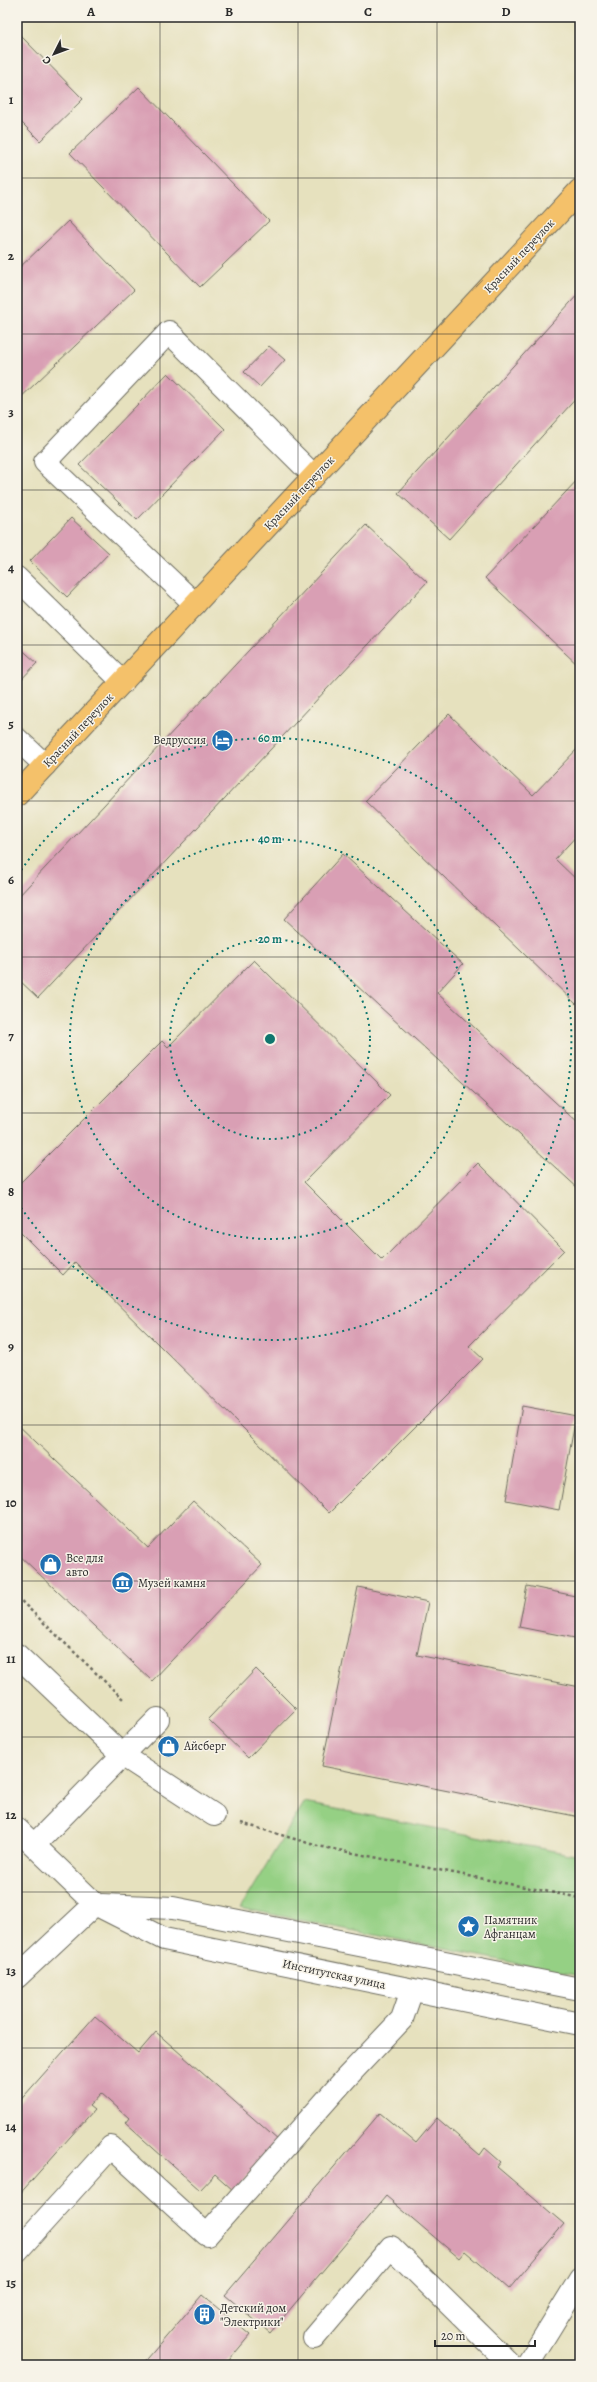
<svg xmlns="http://www.w3.org/2000/svg" width="597" height="2382" viewBox="0 0 597 2382" font-family="Alegreya,serif">
	<style>
		.green { fill: #95d084; stroke: #607e58 }
		.building { fill: #d99fb4 }
		.lines { fill: none; stroke-linecap: round; stroke-linejoin: round }
		.minor-casing { stroke: #6c6b5e; stroke-width: 24 }
		.major-casing { stroke: #6c6b5e; stroke-width: 24 }
		.path { stroke: #6c6b5e; stroke-width: 2.5; stroke-dasharray: 3 3; stroke-linecap: butt }
		.minor { stroke: #fff; stroke-width: 22 }
		.major { stroke: #f4c16b; stroke-width: 22 }
		.grid { fill: none; stroke: #2b2b2b; stroke-width: 1; stroke-opacity: 0.55 }
		.ring { fill: none; stroke: #0f766e; stroke-width: 2; stroke-dasharray: 2 4 }
		.labels { text-anchor: middle; stroke-width: 3; stroke-linejoin: round; paint-order: stroke }
		.street-label { font-size: 12px; fill: #2b2b2b; stroke: #f7f3e8 }
		.poi-label { font-size: 12px; fill: #2b2b2b; stroke: #f7f3e8; text-anchor: start }
		.centre { fill: #0f766e; stroke: #f7f3e8; stroke-width: 2 }
		.ring-label { font-size: 12px; text-anchor: middle; font-weight: bold; fill: #0f766e; stroke: #f7f3e8; stroke-width: 3; stroke-linejoin: round; paint-order: stroke }
		.neatline { fill: none; stroke: #2b2b2b; stroke-width: 1.5 }
		.grid-label { font-size: 13px; text-anchor: middle; font-weight: bold; fill: #2b2b2b }
	</style>
	<rect width="100%" height="100%" fill="#f7f3e8"/>
	<filter id="ink" filterUnits="userSpaceOnUse"><feTurbulence type="fractalNoise" baseFrequency=".025" numOctaves="2"/><feDisplacementMap in="SourceGraphic" scale="8" xChannelSelector="R" yChannelSelector="G"/><feConvolveMatrix kernelMatrix="1 2 1 2 8 2 1 2 1" color-interpolation-filters="sRGB"/></filter>
	<filter id="wash" filterUnits="userSpaceOnUse"><feTurbulence type="fractalNoise" baseFrequency=".012" numOctaves="4" result="noise"/><feDisplacementMap in="SourceGraphic" scale="16" xChannelSelector="R" yChannelSelector="G"/><feGaussianBlur stdDeviation="0.9" result="paint"/><feColorMatrix in="noise" values="0 0 0 0 0 0 0 0 0 0 0 0 0 0 0 0 0 1.4 0 .05"/><feComposite in="paint" operator="in"/></filter>
	<g filter="url(#wash)">
		<rect width="100%" height="100%" fill="#e6e1be"/>
		<path class="green" d="M 304,1803 L 580,1856 L 580,1976 L 240,1908 Z"/>
		<g id="blocks">
			<path class="building" d="M 20,35 L 83,99 L 40,141 L 17,118 L 17,38 Z
				M 139,87 L 269,221 L 200,287 L 70,153 Z
				M 68,221 L 134,290 L 17,401 L 17,270 Z
				M 580,292 L 580,394 L 449,539 L 398,493 Z
				M 269,346 L 285,360 L 260,387 L 244,372 Z
				M 168,373 L 225,429 L 137,520 L 79,465 Z
				M 580,477 L 580,667 L 485,578 Z
				M 71,518 L 109,553 L 67,597 L 30,561 Z
				M 366,525 L 427,582 L 38,998 L 17,978 L 17,898 Z
				M 17,645 L 37,663 L 17,684 Z
				M 449,714 L 533,795 L 580,746 L 580,832 L 555,859 L 580,883 L 580,999 L 576,1004 L 365,801 Z
				M 343,854 L 463,964 L 437,993 L 580,1125 L 580,1190 L 284,919 Z
				M 254,960 L 390,1095 L 304,1182 L 382,1260 L 478,1163 L 564,1250 L 469,1346 L 483,1359 L 329,1513 L 75,1262 L 63,1275 L 17,1229 L 17,1186 L 162,1041 L 168,1047 Z
				M 522,1406 L 576,1416 L 559,1510 L 506,1500 Z
				M 17,1424 L 148,1548 L 193,1501 L 262,1565 L 152,1681 L 17,1553 Z
				M 527,1586 L 580,1597 L 580,1639 L 519,1627 Z
				M 358,1587 L 428,1602 L 417,1655 L 580,1687 L 580,1817 L 322,1766 Z
				M 256,1669 L 296,1709 L 248,1758 L 208,1719 Z
				M 95,2016 L 138,2053 L 156,2032 L 279,2141 L 234,2191 L 215,2174 L 200,2190 L 125,2123 L 129,2118 L 101,2093 L 89,2106 L 94,2110 L 17,2197 L 17,2104 Z
				M 380,2113 L 416,2143 L 437,2118 L 480,2155 L 485,2148 L 501,2162 L 497,2167 L 564,2224 L 509,2289 L 465,2251 L 459,2258 L 386,2196 L 270,2333 L 225,2295 Z
				M 202,2295 L 250,2335 L 225,2365 L 142,2365 Z"/>
		</g>
	</g>
	<g filter="url(#ink)">
		<use href="#blocks" fill-opacity="0" stroke="#6c6b5e" stroke-width="1"/>
		<g class="lines">
			<defs>
				<path id="minor" d="M 17,578 L 123,682
					M 195,604 L 45,462 L 169,332 L 314,476
					M 17,739 L 45,765
					M 17,1655 L 122,1755 L 214,1815
					M 17,1829 L 95,1904 L 164,1939 L 580,2024
					M 34,1845 L 158,1719
					M 102,1905 L 173,1908 L 580,1989
					M 17,1977 L 95,1904
					M 17,2251 L 111,2147 L 207,2235 L 346,2078 L 402,2019 L 412,1990
					M 314,2338 L 391,2247 L 511,2365
					M 527,2365 L 580,2279"/>
				<path id="major" d="M 17,795 L 580,190"/>
			</defs>
			<use href="#minor" class="minor-casing"/>
			<use href="#major" class="major-casing"/>
			<path class="path" d="M 17,1597 L 124,1700
				M 241,1823 L 318,1846 L 580,1898"/>
			<use href="#minor" class="minor"/>
			<use href="#major" class="major"/>
		</g>
	</g>
	<path class="grid" d="M 160,17 L 160,2365M 298,17 L 298,2365M 437,17 L 437,2365M 17,178 L 580,178M 17,334 L 580,334M 17,490 L 580,490M 17,645 L 580,645M 17,801 L 580,801M 17,957 L 580,957M 17,1113 L 580,1113M 17,1269 L 580,1269M 17,1425 L 580,1425M 17,1581 L 580,1581M 17,1737 L 580,1737M 17,1892 L 580,1892M 17,2048 L 580,2048M 17,2204 L 580,2204"/>
	<g class="ring">
		<circle cx="270" cy="1039" r="100"/>
		<circle cx="270" cy="1039" r="200"/>
		<path d="M18 875A301 301 0 1 1 18 1203"/>
	</g>
	<defs>
		<symbol id="hotel-disc" viewBox="-11 -11 22 22"><circle r="9.5" fill="#1f6fb2" stroke="#f7f3e8"/><path d="M-6-4.5h1.5V1H6V5H4.5V3h-9V5H-6ZM-4 0a1.8 1.8 0 1 1 3.6 0ZM.5 0V-2.5h3Q6-2.5 6 0Z" fill="#fff"/></symbol>
		<symbol id="shop-disc" viewBox="-11 -11 22 22"><circle r="9.5" fill="#1f6fb2" stroke="#f7f3e8"/><path d="M-5-2.5h2.3a2.7 3.5 0 0 1 5.4 0H5L5.5 6h-11ZM-1.5-2.5h3a1.5 2.3 0 0 0-3 0Z" fill="#fff"/></symbol>
		<symbol id="museum-disc" viewBox="-11 -11 22 22"><circle r="9.5" fill="#1f6fb2" stroke="#f7f3e8"/><path d="M0-6L6-3V-2H-6V-3ZM-5-1h2V3h-2ZM-1-1h2V3h-2ZM3-1h2V3H3ZM-6 4H6V6H-6Z" fill="#fff"/></symbol>
		<symbol id="sight-disc" viewBox="-11 -11 22 22"><circle r="9.5" fill="#1f6fb2" stroke="#f7f3e8"/><path d="M0-6L1.8-2.2L6-1.7L2.9 1.2L3.7 5.4L0 3.3L-3.7 5.4L-2.9 1.2L-6-1.7L-1.8-2.2Z" fill="#fff"/></symbol>
		<symbol id="building-disc" viewBox="-11 -11 22 22"><circle r="9.5" fill="#1f6fb2" stroke="#f7f3e8"/><path d="M-4-6H4V6H1V3H-1V6H-4ZM-2.5-4.3h1.7v1.8h-1.7ZM.8-4.3h1.7v1.8H.8ZM-2.5-1h1.7V.8h-1.7ZM.8-1h1.7V.8H.8Z" fill="#fff"/></symbol>
	</defs>
	<g fill-rule="evenodd">
		<use href="#hotel-disc" x="210" y="728" width="25" height="25"/>
		<use href="#shop-disc" x="38" y="1552" width="25" height="25"/>
		<use href="#museum-disc" x="110" y="1570" width="25" height="25"/>
		<use href="#shop-disc" x="156" y="1734" width="25" height="25"/>
		<use href="#sight-disc" x="456" y="1914" width="25" height="25"/>
		<use href="#building-disc" x="192" y="2302" width="25" height="25"/>
	</g>
	<g class="labels">
		<g class="street-label">
			<text transform="translate(519 256) rotate(-47)" y="4">Красный переулок</text>
			<text transform="translate(299 493) rotate(-47)" y="4">Красный переулок</text>
			<text transform="translate(78 730) rotate(-47)" y="4">Красный переулок</text>
			<text transform="translate(334 1974) rotate(12)" y="4">Институтская улица</text>
		</g>
		<g class="poi-label">
			<text x="206" y="744" text-anchor="end">Ведруссия</text>
			<text x="66" y="1562">Все для<tspan x="66" dy="14">авто</tspan></text>
			<text x="138" y="1587">Музей камня</text>
			<text x="184" y="1750">Айсберг</text>
			<text x="484" y="1924">Памятник<tspan x="484" dy="14">Афганцам</tspan></text>
			<text x="220" y="2312">Детский дом<tspan x="220" dy="14">"Электрики"</tspan></text>
		</g>
	</g>
	<circle cx="270" cy="1039" r="6" class="centre"/>
	<g class="ring-label">
		<text x="270" y="742">60 m</text>
		<text x="270" y="843">40 m</text>
		<text x="270" y="943">20 m</text>
	</g>
	<rect width="597" height="2382" fill="none" stroke="#f7f3e8" stroke-width="44"/>
	<g transform="translate(54 54) rotate(228)" stroke="#f7f3e8" stroke-width="3" paint-order="stroke">
	<path d="M0-3L7 15L0 10L-7 15Z" fill="#2b2b2b"/>
	<text y="-6" font-size="11" font-weight="bold" text-anchor="middle" fill="#2b2b2b">С</text>
	</g>
	<path d="M435 2340v6h100v-6" fill="none" stroke="#2b2b2b" stroke-width="2"/>
	<text x="441" y="2340" font-size="12" fill="#2b2b2b" stroke="#f7f3e8" stroke-width="3" paint-order="stroke">20 m</text>
	<rect x="22" y="22" width="553" height="2338" class="neatline"/>
	<g class="grid-label">
		<text x="91" y="16">A</text>
		<text x="229" y="16">B</text>
		<text x="368" y="16">C</text>
		<text x="506" y="16">D</text>
		<text x="11" y="104">1</text>
		<text x="11" y="260">2</text>
		<text x="11" y="416">3</text>
		<text x="11" y="572">4</text>
		<text x="11" y="728">5</text>
		<text x="11" y="884">6</text>
		<text x="11" y="1040">7</text>
		<text x="11" y="1196">8</text>
		<text x="11" y="1351">9</text>
		<text x="11" y="1507">10</text>
		<text x="11" y="1663">11</text>
		<text x="11" y="1819">12</text>
		<text x="11" y="1975">13</text>
		<text x="11" y="2131">14</text>
		<text x="11" y="2287">15</text>
	</g>
</svg>
